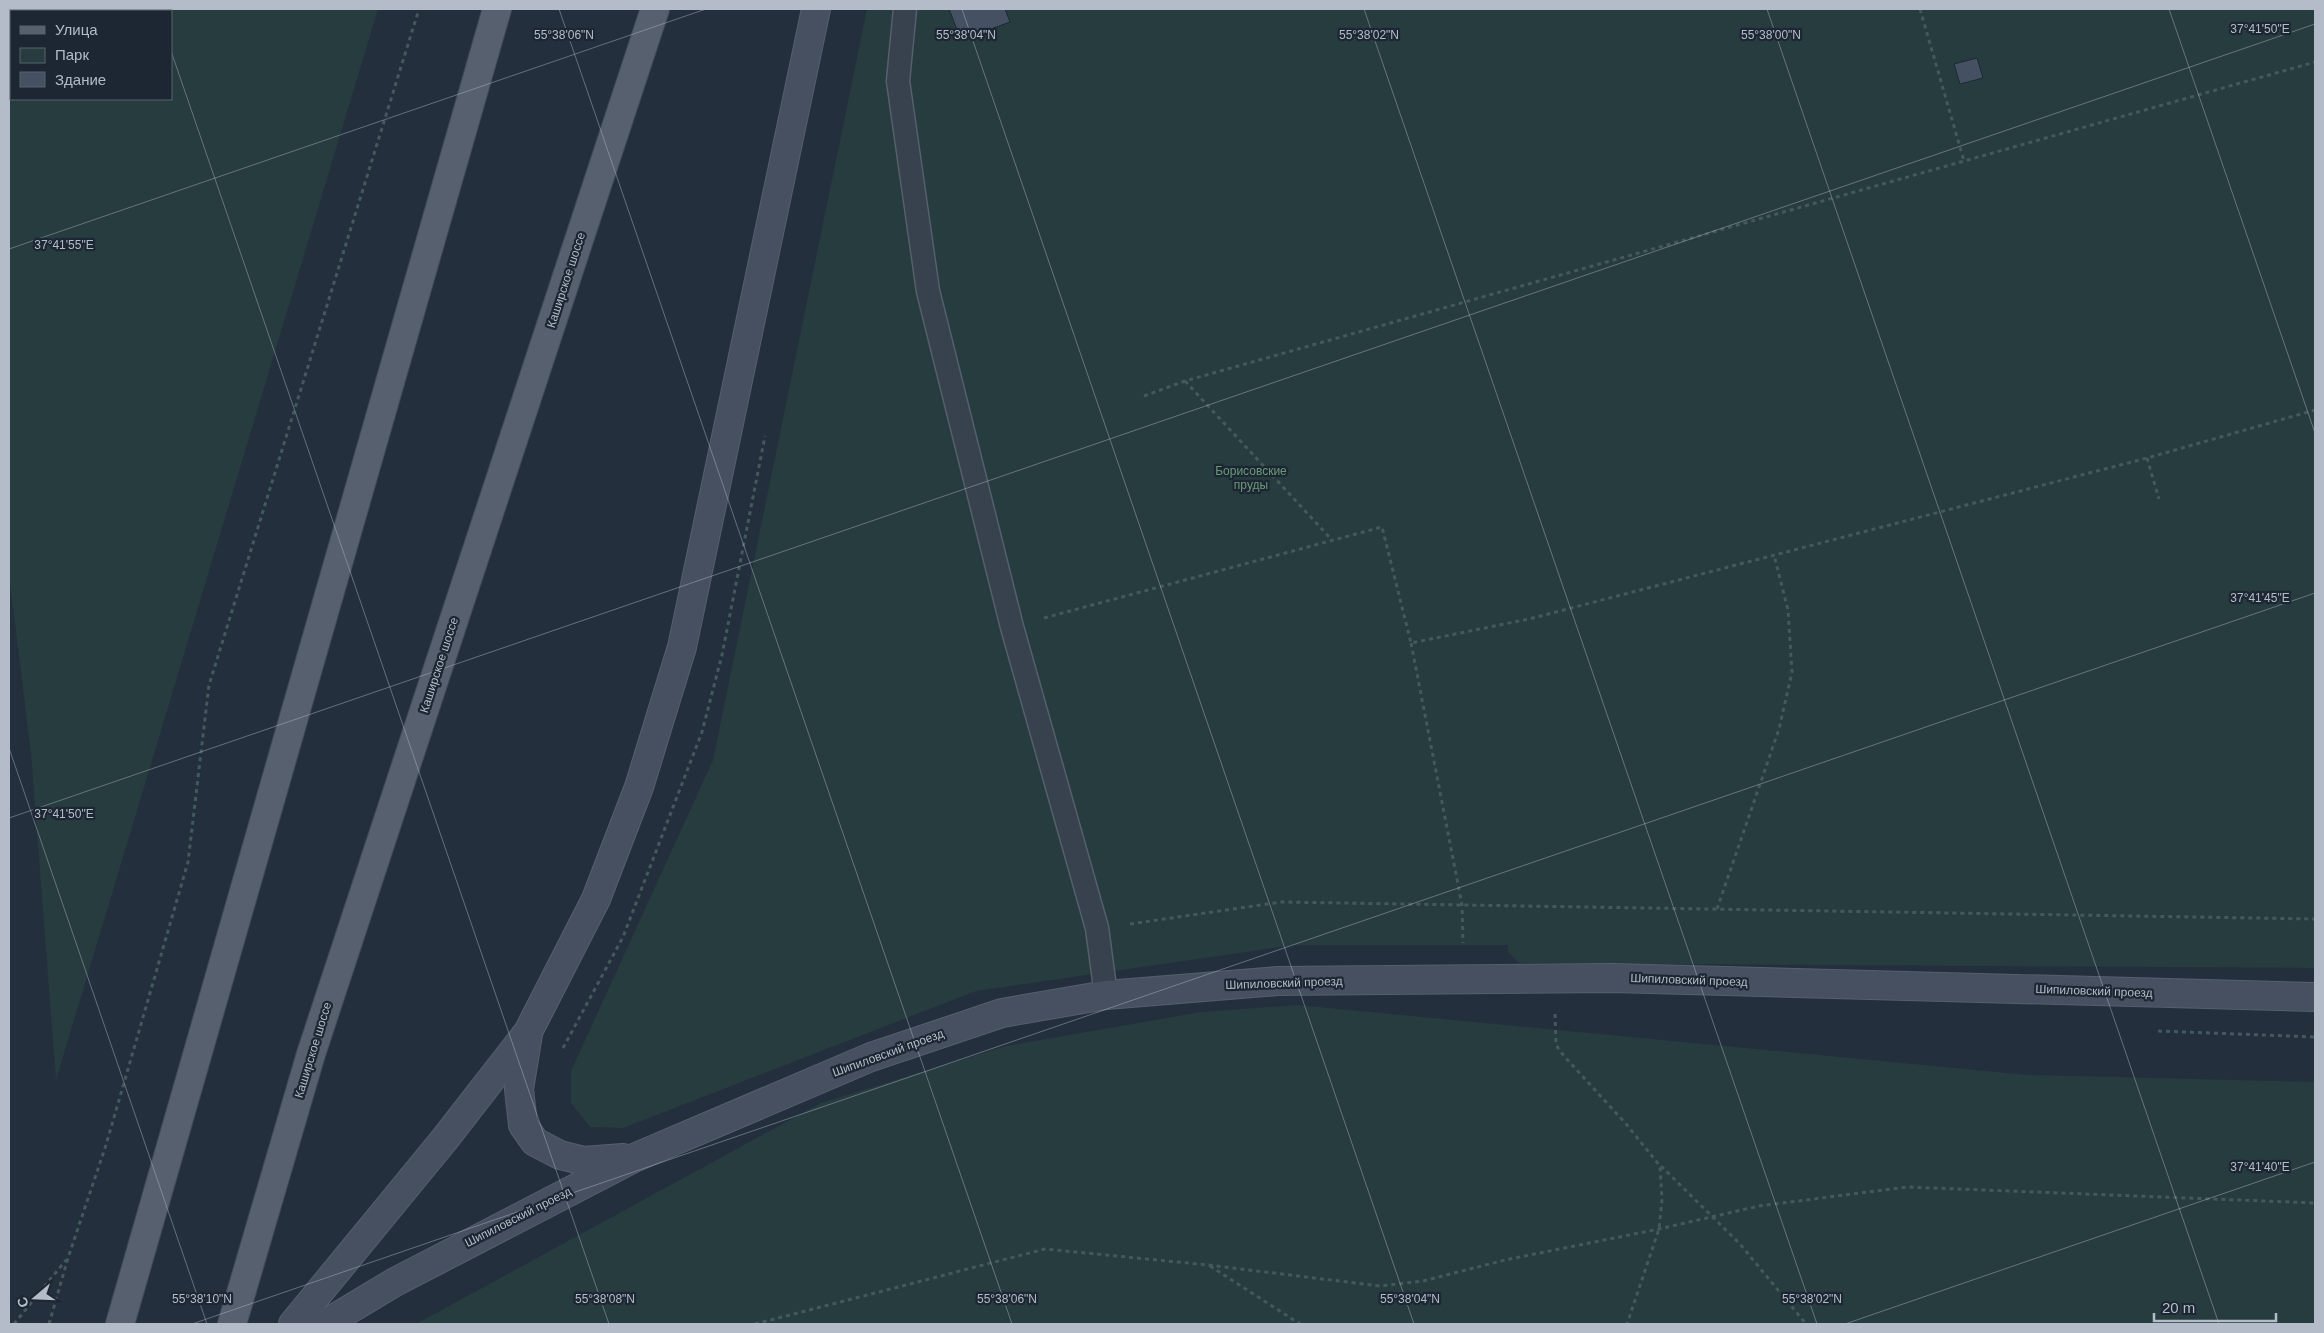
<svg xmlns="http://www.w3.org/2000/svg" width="2324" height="1333" viewBox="0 0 2324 1333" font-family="Helvetica,sans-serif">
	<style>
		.green { fill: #263c3f; fill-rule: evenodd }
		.building { fill: #455162; stroke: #1f2835 }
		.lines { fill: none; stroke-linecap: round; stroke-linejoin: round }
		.service-casing { stroke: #565f6c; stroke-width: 25 }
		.secondary-casing { stroke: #565f6c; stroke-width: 30 }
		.primary-casing { stroke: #414a57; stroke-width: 30 }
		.path { stroke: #44595c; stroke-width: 3; stroke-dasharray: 4 4; stroke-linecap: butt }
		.service { stroke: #38414e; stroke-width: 22 }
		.secondary { stroke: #465061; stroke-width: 28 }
		.primary { stroke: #56606e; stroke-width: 28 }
		.ticks { fill: none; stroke: #b4bcc9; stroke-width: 1; stroke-opacity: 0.45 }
		.labels { text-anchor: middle; stroke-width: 4.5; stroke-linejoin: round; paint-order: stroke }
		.street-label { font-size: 12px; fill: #b4bcc9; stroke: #1d2633 }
		.park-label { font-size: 12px; fill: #6b9a76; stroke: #1d2633 }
		.ticks-label { font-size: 12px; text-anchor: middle; fill: #b4bcc9; stroke: #1d2633; stroke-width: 4.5; stroke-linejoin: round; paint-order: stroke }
	</style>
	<rect width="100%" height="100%" fill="#242f3e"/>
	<path class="green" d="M 9,9 L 378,9 L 56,1080 L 31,753 L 9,576 ZM 171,11 L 171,99 L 11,99 L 11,11 Z
		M 867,9 L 2315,9 L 2315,968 L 1519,963 L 1508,952 L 1508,945 L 1294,945 L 976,991 L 623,1128 L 590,1127 L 571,1103 L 571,1071 L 713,760 Z
		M 1297,1005 L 2027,1075 L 2315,1082 L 2315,1324 L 416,1324 L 821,1103 L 1006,1046 L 1201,1012 Z"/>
	<path class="building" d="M 949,9 L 1005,9 L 1010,22 L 961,40 Z
		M 1977,58 L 1983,78 L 1960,84 L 1954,64 Z"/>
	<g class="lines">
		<defs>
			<path id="service" d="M 905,9 L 898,81 L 928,291 L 1012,627 L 1097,928 L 1106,995"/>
			<path id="secondary" d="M 528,1034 L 519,1089 L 523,1125 L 535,1142 L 560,1155 L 584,1161 L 623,1158
				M 293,1324 L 444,1140 L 528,1032 L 596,899 L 639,787 L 682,647 L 816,9
				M 325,1324 L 395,1282 L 634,1158 L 871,1057 L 1002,1013 L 1106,995 L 1278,981 L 1613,978 L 2315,997"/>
			<path id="primary" d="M 120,1324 L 497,9
				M 232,1324 L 311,1054 L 655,9"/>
		</defs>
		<use href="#service" class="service-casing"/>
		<use href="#secondary" class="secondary-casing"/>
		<use href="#primary" class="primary-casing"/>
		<path class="path" d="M 1920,9 L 1964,161
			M 1185,381 L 1332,540
			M 1144,396 L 1185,381 L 2315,62
			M 2147,458 L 2159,499
			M 1044,618 L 1382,527 L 1411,643 L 1529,619 L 2147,458 L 2315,410
			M 1411,643 L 1462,905 L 1463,943
			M 1717,909 L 1779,729 L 1792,672 L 1788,610 L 1774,555
			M 1130,924 L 1281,902 L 2315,919
			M 1555,1014 L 1556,1045 L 1564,1056 L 1627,1125 L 1660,1166 L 1662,1200 L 1659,1229 L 1627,1324
			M 2158,1031 L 2315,1037
			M 563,1048 L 623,937 L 702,732 L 722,655 L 765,436
			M 1661,1166 L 1740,1244 L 1806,1324
			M 1210,1266 L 1300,1324
			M 14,1324 L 66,1260
			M 49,1324 L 68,1258 L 106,1145 L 188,862 L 209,685 L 419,9
			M 755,1324 L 1045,1249 L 1208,1265 L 1380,1286 L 1423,1281 L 1505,1260 L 1659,1229 L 1759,1206 L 1907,1187 L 2315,1203"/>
		<use href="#service" class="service"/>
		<use href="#secondary" class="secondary"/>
		<use href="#primary" class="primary"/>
	</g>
	<path class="ticks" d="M 157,9 L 157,11M 559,9 L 1012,1324M 962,9 L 1414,1324M 1364,9 L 1817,1324M 1767,9 L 2219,1324M 2169,9 L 2315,433M 171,51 L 609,1324M 9,249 L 706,9M 9,748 L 207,1324M 9,818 L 2315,24M 192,1324 L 2315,593M 1845,1324 L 2315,1162"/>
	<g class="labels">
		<g class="street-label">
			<text transform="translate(566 280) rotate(-72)" y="4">Каширское шоссе</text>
			<text transform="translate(439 665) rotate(-72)" y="4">Каширское шоссе</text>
			<text transform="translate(1689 980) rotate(2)" y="4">Шипиловский проезд</text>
			<text transform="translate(1284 983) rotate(-2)" y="4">Шипиловский проезд</text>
			<text transform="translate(2094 991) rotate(2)" y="4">Шипиловский проезд</text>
			<text transform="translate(313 1050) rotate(-73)" y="4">Каширское шоссе</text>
			<text transform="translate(888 1053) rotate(-20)" y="4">Шипиловский проезд</text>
			<text transform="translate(518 1217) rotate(-27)" y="4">Шипиловский проезд</text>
		</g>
		<g class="park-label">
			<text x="1251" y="475">Борисовские<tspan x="1251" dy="14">пруды</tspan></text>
		</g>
	</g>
	<g class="ticks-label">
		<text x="2260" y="33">37°41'50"E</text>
		<text x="564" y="39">55°38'06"N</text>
		<text x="966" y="39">55°38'04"N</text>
		<text x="1369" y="39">55°38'02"N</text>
		<text x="1771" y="39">55°38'00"N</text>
		<text x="64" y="249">37°41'55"E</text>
		<text x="2260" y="602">37°41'45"E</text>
		<text x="64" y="818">37°41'50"E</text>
		<text x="2260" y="1171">37°41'40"E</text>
		<text x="202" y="1303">55°38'10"N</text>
		<text x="605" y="1303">55°38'08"N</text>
		<text x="1007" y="1303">55°38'06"N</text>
		<text x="1410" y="1303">55°38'04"N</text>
		<text x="1812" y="1303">55°38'02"N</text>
	</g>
	<rect width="2324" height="1333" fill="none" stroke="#b4bcc9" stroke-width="20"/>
	<rect x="10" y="10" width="162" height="90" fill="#1d2633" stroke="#59626f"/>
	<rect x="20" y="26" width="25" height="8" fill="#56606e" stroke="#59626f"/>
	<text x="55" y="35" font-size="15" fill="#b4bcc9">Улица</text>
	<rect x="20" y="48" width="25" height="15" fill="#263c3f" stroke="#59626f"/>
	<text x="55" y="60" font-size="15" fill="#b4bcc9">Парк</text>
	<rect x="20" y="72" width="25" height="15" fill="#455162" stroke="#59626f"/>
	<text x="55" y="85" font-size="15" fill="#b4bcc9">Здание</text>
	<g transform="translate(35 1298) rotate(251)" stroke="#1d2633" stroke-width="4" paint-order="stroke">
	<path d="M0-4L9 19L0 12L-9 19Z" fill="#b4bcc9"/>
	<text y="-8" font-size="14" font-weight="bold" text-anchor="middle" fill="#b4bcc9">С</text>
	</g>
	<path d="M2154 1313v8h122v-8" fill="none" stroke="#b4bcc9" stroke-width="2.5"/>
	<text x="2162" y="1313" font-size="15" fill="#b4bcc9" stroke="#1d2633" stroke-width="4" paint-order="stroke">20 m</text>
</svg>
